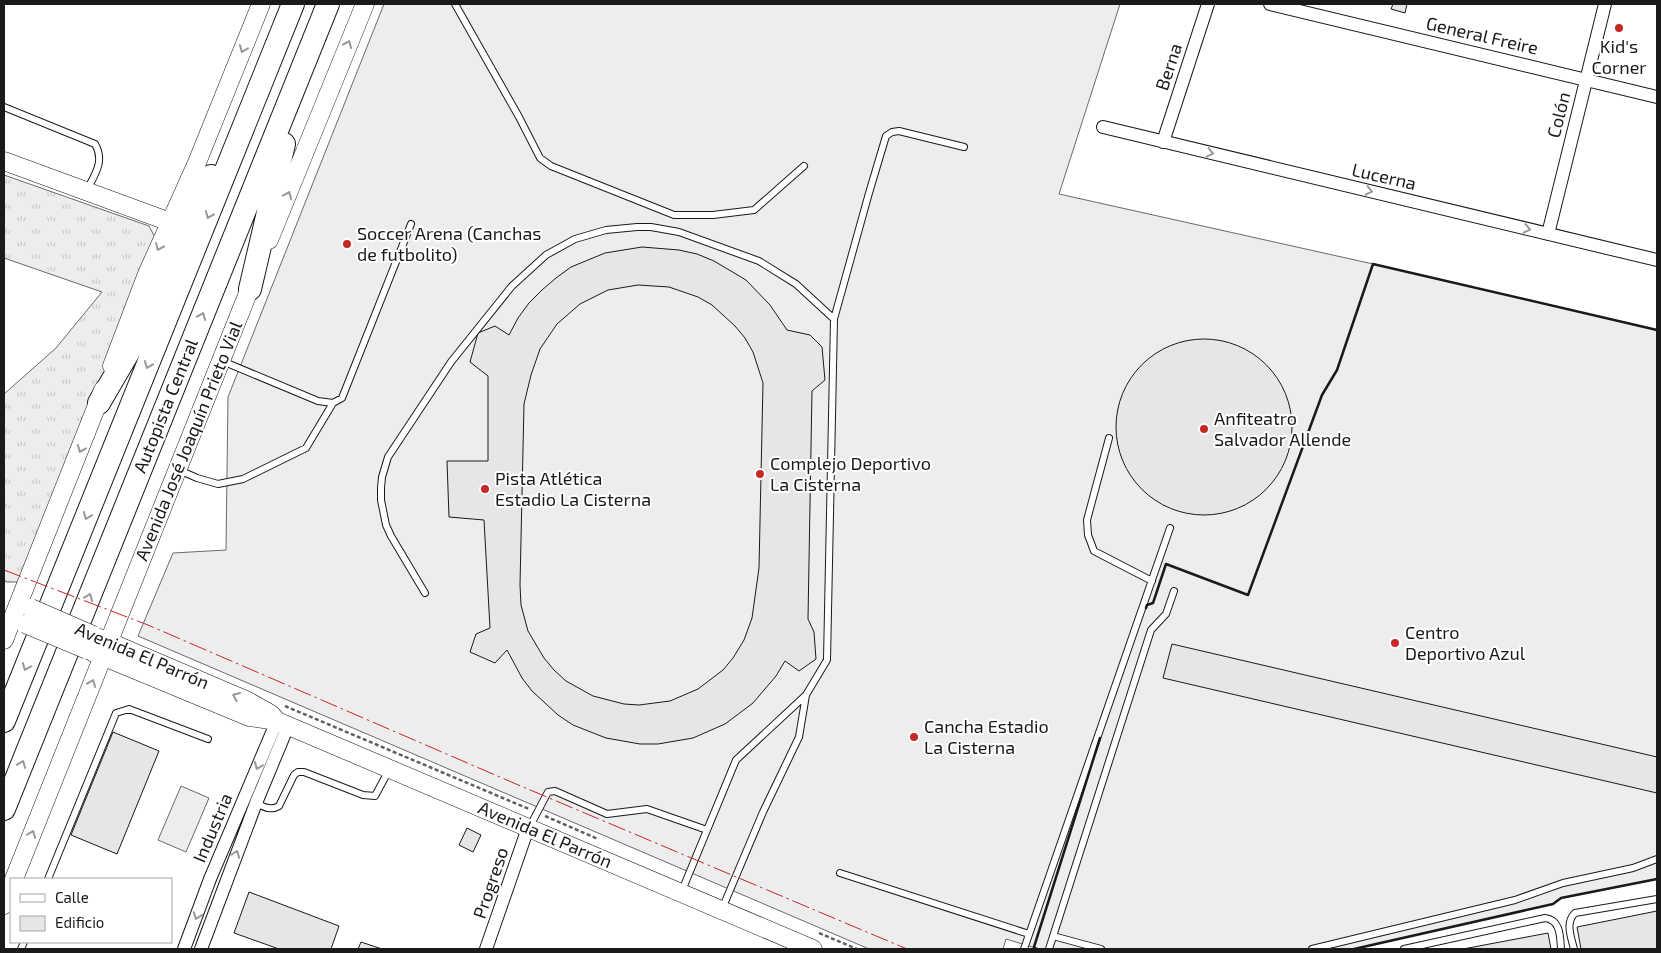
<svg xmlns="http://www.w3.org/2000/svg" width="1661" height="953" viewBox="0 0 1661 953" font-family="'Exo 2',sans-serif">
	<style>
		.grass { fill: url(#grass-tufts); stroke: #6a6a6a }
		.garden { fill: #ededed; stroke: #6a6a6a }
		.building { fill: #e6e6e6; stroke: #1a1a1a; fill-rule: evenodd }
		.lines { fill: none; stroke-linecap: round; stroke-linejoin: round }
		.lane-casing { stroke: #1a1a1a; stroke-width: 8 }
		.street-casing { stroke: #1a1a1a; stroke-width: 14 }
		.secondary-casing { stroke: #1a1a1a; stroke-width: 19 }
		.highway-casing { stroke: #1a1a1a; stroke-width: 24 }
		.path { stroke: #5f5f5f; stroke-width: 2.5; stroke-dasharray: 4 2.5; stroke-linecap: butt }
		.lane { stroke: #fff; stroke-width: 6 }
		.street { stroke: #fff; stroke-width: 12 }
		.secondary { stroke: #fff; stroke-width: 18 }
		.highway { stroke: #fff; stroke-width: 22 }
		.secondary-bridge-casing { stroke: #1a1a1a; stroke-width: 19; stroke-linecap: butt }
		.secondary-bridge { stroke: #fff; stroke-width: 18 }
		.fence { stroke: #1a1a1a; stroke-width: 1; stroke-dasharray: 6 2.5; stroke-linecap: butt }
		.wall { stroke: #1a1a1a; stroke-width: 2.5 }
		.power { stroke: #c62828; stroke-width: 1; stroke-dasharray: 18 4 2.5 4; stroke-linecap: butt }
		.oneway { stroke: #989898 }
		.poi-dot { fill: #c62828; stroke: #fff; stroke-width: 2 }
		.labels { text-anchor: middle; stroke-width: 4; stroke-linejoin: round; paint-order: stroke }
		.street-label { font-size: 18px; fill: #1a1a1a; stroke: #fff }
		.poi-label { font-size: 18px; fill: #1a1a1a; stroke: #fff; text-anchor: start }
	</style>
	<defs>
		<pattern id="grass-tufts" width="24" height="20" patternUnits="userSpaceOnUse" patternTransform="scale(1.25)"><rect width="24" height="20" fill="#ededed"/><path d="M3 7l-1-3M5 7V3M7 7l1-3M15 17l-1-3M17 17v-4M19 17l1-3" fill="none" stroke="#cbcbcb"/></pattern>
	</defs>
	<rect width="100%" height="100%" fill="#fff"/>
	<path class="grass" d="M 4,175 L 149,226 L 156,239 L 67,470 L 20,582 L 7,582 L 4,581 L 4,394 L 56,348 L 102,292 L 4,258 Z"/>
	<path class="garden" d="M 384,4 L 1120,4 L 1059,194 L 1373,264 L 1657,330 L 1657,879 L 1561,898 L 1553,904 L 1354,949 L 1039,949 L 1006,939 L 1003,949 L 869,949 L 138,636 L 173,553 L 226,550 L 228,397 Z
		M 181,786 L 209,798 L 186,852 L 158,840 Z"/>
	<path class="building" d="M 1393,4 L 1407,4 L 1405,13 L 1391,9 Z
		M 642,247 L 679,250 L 697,254 L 714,261 L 746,280 L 770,305 L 787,330 L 810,335 L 822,347 L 825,380 L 812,391 L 808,619 L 814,632 L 816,659 L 799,671 L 785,661 L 776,676 L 753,703 L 725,724 L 693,738 L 658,744 L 640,744 L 606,738 L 573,725 L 558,715 L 532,691 L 522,678 L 507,650 L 495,663 L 470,652 L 476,634 L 490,628 L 484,520 L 449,517 L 447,461 L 488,461 L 488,376 L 470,362 L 478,333 L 495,326 L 509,335 L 518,318 L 529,303 L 542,290 L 556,278 L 571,267 L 605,253 ZM 638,285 L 669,287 L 698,297 L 712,305 L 735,326 L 745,338 L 753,352 L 763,383 L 759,568 L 752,618 L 744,640 L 733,658 L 723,670 L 698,689 L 670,701 L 639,705 L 624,704 L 593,696 L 566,681 L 554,670 L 544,658 L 528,631 L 521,605 L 520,585 L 524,404 L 531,375 L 540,349 L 557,324 L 580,304 L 608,290 Z
		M1116 427a88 88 0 1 1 176 0a88 88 0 1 1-176 0Z
		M 1172,644 L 1657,757 L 1657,793 L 1163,678 Z
		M 113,732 L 159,751 L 117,854 L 71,835 Z
		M 467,828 L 481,835 L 473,852 L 459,845 Z
		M 249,892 L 339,926 L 331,949 L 279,949 L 234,933 Z
		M 1657,911 L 1657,949 L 1581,949 L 1577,927 Z
		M 1548,933 L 1551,949 L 1463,949 Z
		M 361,942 L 382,949 L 358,949 Z"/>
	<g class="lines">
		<defs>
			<path id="lane" d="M 455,4 L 519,117 L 540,158 L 551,166 L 674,215 L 713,215 L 754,210 L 804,166
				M 4,107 L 95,144 C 105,161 95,174 87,190
				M 834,319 L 869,193 L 886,136 L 892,132 L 899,131 L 964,147
				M 222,361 L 318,401 L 333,403 L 342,398 L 411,224
				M 1109,438 L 1087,520 L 1088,535 L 1094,551 L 1152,581
				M 179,470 L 197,478 L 218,484 L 243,479 L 306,448 L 333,403
				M 425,593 L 391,536 L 386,525 L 381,500 L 381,488 L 382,477 L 388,457 L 451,362 L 512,286 L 546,255 L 575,239 L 606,230 L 637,227 L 651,227 L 679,232 L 759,261 L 796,284 L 834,319 L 827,660 L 806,695 L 736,760 L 681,893
				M 256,803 C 264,807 271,811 279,806 L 294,775 L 298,772 L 304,772 L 363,795 L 375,796 L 389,770
				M 529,828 L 548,792 L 555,791 L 607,814 L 647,809 L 707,830
				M 840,873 L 1029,934
				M 48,879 L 116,713 L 129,709 L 208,739
				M 722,909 L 763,812 L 799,737 L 806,695
				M 1053,936 L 1101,949
				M 21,949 L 24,942
				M 1024,949 L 1170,528
				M 1049,949 L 1151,630 L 1166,614 L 1174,591
				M 1312,949 L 1515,900 L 1563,883 L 1633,868 L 1657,859
				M 1404,949 L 1545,918 C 1561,920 1560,937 1561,949
				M 1574,949 C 1571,937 1565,922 1575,913 L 1657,899"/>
			<path id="street" d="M 1270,4 L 1657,97
				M 1103,127 L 1657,260
				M 1163,142 L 1208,4
				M 1548,234 L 1605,4
				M 184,949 L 210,879 L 277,721
				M 201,949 L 256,803 L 288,726
				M 486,949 L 528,828"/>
			<path id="secondary" d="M 4,161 L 170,222
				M 269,240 L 365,4
				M 112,366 L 147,274 L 196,165 L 261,4
				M 100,638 L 246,700 L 271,714 L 277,721
				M 4,640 L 103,390
				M 92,652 L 249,717 L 277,721 L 813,949
				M 14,879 L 254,278
				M 4,905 L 11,886"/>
			<path id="highway" d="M 250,289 L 284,144
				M 99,403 L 134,343 L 177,239 L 211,176
				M 4,721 L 293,4
				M 4,809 L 328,4"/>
		</defs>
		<use href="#lane" class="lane-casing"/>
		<use href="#street" class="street-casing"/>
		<use href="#secondary" class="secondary-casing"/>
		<use href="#highway" class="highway-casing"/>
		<path class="path" d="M 285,706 L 529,809
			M 545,816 L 598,839
			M 819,933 L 857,949"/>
		<use href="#lane" class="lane"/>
		<use href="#street" class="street"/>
		<use href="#secondary" class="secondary"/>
		<use href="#highway" class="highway"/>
		<defs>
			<path id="secondary-bridge" d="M 31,608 L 93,635
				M 25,624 L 87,650"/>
		</defs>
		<use href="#secondary-bridge" class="secondary-bridge-casing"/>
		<use href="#secondary-bridge" class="secondary-bridge"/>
		<path class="fence" d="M 1034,947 L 1039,949"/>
		<path class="wall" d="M 1146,608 L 1147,605 L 1153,603 L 1166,564 L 1248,595 L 1322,395 L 1337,370 L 1373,264 L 1657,330
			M 1034,947 L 1100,738
			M 1354,949 L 1553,904 L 1561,898 L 1657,879"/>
		<path class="power" d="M 4,570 L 148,625 L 516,784 L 907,949"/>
	</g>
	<defs><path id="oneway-chevron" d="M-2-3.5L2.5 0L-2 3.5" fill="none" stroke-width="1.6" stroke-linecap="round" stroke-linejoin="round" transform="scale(1.25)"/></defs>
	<g class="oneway">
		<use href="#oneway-chevron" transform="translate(348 44) rotate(-68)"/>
		<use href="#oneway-chevron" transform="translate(243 49) rotate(112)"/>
		<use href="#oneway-chevron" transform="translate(1210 153) rotate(13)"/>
		<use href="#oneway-chevron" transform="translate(1369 191) rotate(13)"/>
		<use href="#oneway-chevron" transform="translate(288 195) rotate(-68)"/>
		<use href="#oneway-chevron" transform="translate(209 215) rotate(112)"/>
		<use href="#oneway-chevron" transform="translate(1527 229) rotate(13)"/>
		<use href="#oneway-chevron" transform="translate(159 247) rotate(114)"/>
		<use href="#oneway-chevron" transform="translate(202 316) rotate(-68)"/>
		<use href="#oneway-chevron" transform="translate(148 365) rotate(112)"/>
		<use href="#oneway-chevron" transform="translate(81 449) rotate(112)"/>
		<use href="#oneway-chevron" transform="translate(87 516) rotate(112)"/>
		<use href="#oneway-chevron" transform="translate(89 597) rotate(-68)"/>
		<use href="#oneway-chevron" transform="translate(26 667) rotate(112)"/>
		<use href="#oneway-chevron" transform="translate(92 683) rotate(-68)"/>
		<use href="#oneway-chevron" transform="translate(236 696) rotate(-157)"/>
		<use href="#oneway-chevron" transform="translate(22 764) rotate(-68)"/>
		<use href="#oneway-chevron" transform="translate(258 766) rotate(113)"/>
		<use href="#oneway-chevron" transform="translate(32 834) rotate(-68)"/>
		<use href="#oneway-chevron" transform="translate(236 854) rotate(-69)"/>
		<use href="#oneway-chevron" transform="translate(197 916) rotate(110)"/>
	</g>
	<g class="poi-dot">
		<circle cx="1619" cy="28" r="5"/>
		<circle cx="347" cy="244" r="5"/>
		<circle cx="1204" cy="429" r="5"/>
		<circle cx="760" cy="474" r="5"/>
		<circle cx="485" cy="489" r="5"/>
		<circle cx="1395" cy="643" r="5"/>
		<circle cx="914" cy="737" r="5"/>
	</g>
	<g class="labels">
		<g class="street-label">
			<text transform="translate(1482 36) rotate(13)" y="6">General Freire</text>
			<text transform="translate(1169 67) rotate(-72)" y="6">Berna</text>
			<text transform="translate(1559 115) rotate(-76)" y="6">Colón</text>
			<text transform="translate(1384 177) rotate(13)" y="6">Lucerna</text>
			<text transform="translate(166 406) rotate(-68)" y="6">Autopista Central</text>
			<text transform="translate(189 441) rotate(-68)" y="6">Avenida José Joaquín Prieto Vial</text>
			<text transform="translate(142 656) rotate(23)" y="6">Avenida El Parrón</text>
			<text transform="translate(213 828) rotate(-67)" y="6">Industria</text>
			<text transform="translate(545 835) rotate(23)" y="6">Avenida El Parrón</text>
			<text transform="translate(491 883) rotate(-71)" y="6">Progreso</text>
		</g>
		<g class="poi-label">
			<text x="1619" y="53" text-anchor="middle">Kid's<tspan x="1619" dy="21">Corner</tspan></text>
			<text x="357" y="240">Soccer Arena (Canchas<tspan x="357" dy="21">de futbolito)</tspan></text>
			<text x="1214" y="425">Anfiteatro<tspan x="1214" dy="21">Salvador Allende</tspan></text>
			<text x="770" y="470">Complejo Deportivo<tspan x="770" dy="21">La Cisterna</tspan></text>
			<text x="495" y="485">Pista Atlética<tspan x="495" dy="21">Estadio La Cisterna</tspan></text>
			<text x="1405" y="639">Centro<tspan x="1405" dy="21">Deportivo Azul</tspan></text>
			<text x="924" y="733">Cancha Estadio<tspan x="924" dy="21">La Cisterna</tspan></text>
		</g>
	</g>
	<rect width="1661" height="953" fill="none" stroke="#1a1a1a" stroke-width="10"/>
	<rect x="10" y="878" width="162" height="65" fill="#ffffff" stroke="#a3a3a3"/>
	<rect x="20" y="894" width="25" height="8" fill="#ffffff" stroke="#a3a3a3"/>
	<text x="55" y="903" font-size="15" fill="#1a1a1a">Calle</text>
	<rect x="20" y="916" width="25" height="15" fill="#e6e6e6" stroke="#a3a3a3"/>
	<text x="55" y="928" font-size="15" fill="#1a1a1a">Edificio</text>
</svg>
